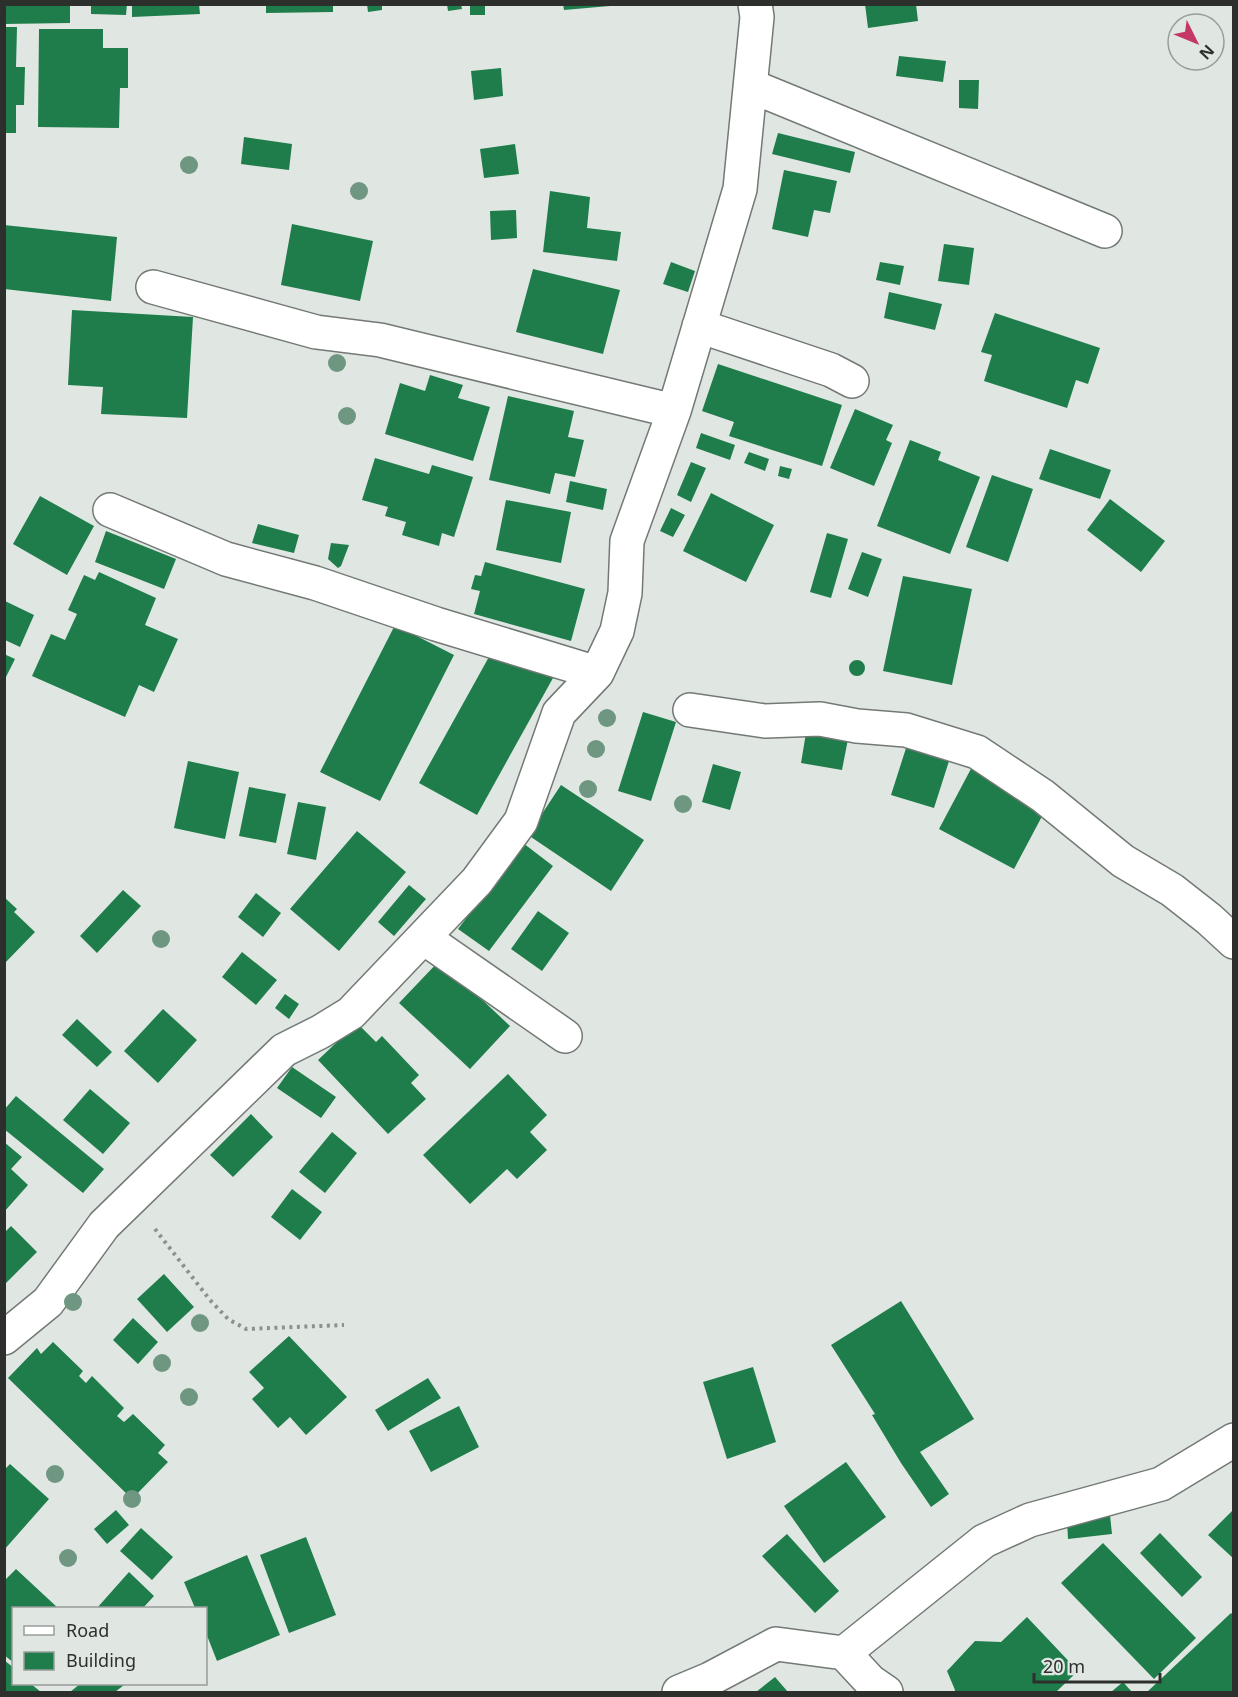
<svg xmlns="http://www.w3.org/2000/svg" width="1238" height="1697" viewBox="0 0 1238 1697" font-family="'Noto Sans',sans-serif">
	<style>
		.building { fill: #1f7d4b }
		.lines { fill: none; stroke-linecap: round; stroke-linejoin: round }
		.minor-casing { stroke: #737975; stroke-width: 36 }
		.path { stroke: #8c918d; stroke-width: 4; stroke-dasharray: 3 4.5; stroke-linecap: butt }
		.minor { stroke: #fff; stroke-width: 33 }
		.tree { fill: #6f9681 }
	</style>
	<rect width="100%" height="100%" fill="#e0e7e2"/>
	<path class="building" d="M 4,4 L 70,4 L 70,23 L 4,24 Z
		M 91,4 L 127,4 L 126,15 L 91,14 Z
		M 132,4 L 199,4 L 200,14 L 132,17 Z
		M 266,4 L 333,4 L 333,12 L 266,13 Z
		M 367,4 L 382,4 L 382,10 L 368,12 Z
		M 447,4 L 461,4 L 462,9 L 448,11 Z
		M 470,4 L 485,4 L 485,15 L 470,15 Z
		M 563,4 L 610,4 L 610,6 L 564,10 Z
		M 865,4 L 916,4 L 918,21 L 868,28 Z
		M 4,27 L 17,27 L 16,67 L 25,67 L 24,105 L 16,105 L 16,133 L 4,133 Z
		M 39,29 L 103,29 L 103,48 L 128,48 L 128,88 L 120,88 L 119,128 L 38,127 Z
		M 899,56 L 946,61 L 943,82 L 896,76 Z
		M 501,68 L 503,96 L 474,100 L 471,71 Z
		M 959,80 L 979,80 L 978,109 L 959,108 Z
		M 778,133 L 855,152 L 850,173 L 772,154 Z
		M 244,137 L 292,144 L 289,170 L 241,164 Z
		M 515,144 L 519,174 L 484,178 L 480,149 Z
		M 784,170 L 837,181 L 830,213 L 814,210 L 808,237 L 772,229 Z
		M 550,191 L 590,197 L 587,228 L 621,232 L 617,261 L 543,252 Z
		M 516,210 L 517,238 L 491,240 L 490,211 Z
		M 292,224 L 373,241 L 360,301 L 281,285 Z
		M 4,225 L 117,237 L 111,301 L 4,289 Z
		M 944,244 L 974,248 L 969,285 L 938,281 Z
		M 671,262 L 695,271 L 688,292 L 663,284 Z
		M 880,262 L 904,266 L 900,285 L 876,280 Z
		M 533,269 L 620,290 L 603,354 L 516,332 Z
		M 889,292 L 942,304 L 935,330 L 884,318 Z
		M 72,310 L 193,317 L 187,418 L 101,414 L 103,387 L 68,385 Z
		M 995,313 L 1100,348 L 1088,384 L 1076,380 L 1067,408 L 984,381 L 992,355 L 981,352 Z
		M 718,364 L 842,405 L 822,466 L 729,436 L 734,422 L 702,411 Z
		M 430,375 L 463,385 L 458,398 L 490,407 L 473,461 L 385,434 L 400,383 L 425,391 Z
		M 508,396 L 574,411 L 568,437 L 584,440 L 575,477 L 555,473 L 550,494 L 489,480 Z
		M 855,409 L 893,425 L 886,440 L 892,443 L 874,486 L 830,468 Z
		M 701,433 L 735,445 L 730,460 L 696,448 Z
		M 910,440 L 941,452 L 938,460 L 980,477 L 950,554 L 877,526 Z
		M 1050,449 L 1111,470 L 1100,499 L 1039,479 Z
		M 749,452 L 769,459 L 765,471 L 744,463 Z
		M 375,458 L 429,474 L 432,465 L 473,477 L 454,537 L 442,533 L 439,546 L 402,535 L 406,522 L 385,516 L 388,507 L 362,500 Z
		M 691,462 L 706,468 L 691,502 L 677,495 Z
		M 780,466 L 792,469 L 789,479 L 778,476 Z
		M 992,475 L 1033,489 L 1008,562 L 966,547 Z
		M 570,481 L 607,489 L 603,510 L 566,502 Z
		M 711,493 L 774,525 L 746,582 L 683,551 Z
		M 40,496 L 94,526 L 67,575 L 13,544 Z
		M 1110,499 L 1165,541 L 1141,572 L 1087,530 Z
		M 506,500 L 571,512 L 561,563 L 496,550 Z
		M 671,508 L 685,515 L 673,537 L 660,531 Z
		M 258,524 L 299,535 L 294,553 L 252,543 Z
		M 106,531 L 176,559 L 164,589 L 95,562 Z
		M 827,533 L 848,539 L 831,598 L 810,592 Z
		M 331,543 L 349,545 L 341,566 L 338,568 L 328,559 Z
		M 862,552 L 882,559 L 868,597 L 848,589 Z
		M 485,562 L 585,589 L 571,641 L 474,614 L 480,591 L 471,589 L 475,575 L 481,576 Z
		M 99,572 L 156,598 L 145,625 L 178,639 L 154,692 L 139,685 L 125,717 L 32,676 L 51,634 L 65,640 L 77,614 L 68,610 L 84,575 L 95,580 Z
		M 903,576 L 972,589 L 952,685 L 883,671 Z
		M 5,601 L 34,615 L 20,647 L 5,640 Z
		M 395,625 L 454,655 L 380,801 L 320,772 Z
		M 495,646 L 553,678 L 477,815 L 419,783 Z
		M 4,654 L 15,659 L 4,681 Z
		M849 668a8 8 0 1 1 16 0a8 8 0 1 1-16 0Z
		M 643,712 L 676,722 L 651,801 L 618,791 Z
		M 807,727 L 849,734 L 842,770 L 801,763 Z
		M 907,745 L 950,758 L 934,808 L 891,795 Z
		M 188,761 L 239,772 L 225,839 L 174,828 Z
		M 713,764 L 741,772 L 730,810 L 702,802 Z
		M 973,765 L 1048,805 L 1014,869 L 939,829 Z
		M 561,785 L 644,840 L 611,891 L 528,835 Z
		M 249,787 L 286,794 L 276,843 L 239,836 Z
		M 298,802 L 326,807 L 316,860 L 287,854 Z
		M 357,831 L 406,872 L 339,951 L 290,909 Z
		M 523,843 L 553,866 L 489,951 L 458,929 Z
		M 409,885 L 426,899 L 394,936 L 378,922 Z
		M 123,890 L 141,906 L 97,953 L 80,936 Z
		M 256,893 L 281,913 L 263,937 L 238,917 Z
		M 4,897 L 17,909 L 14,912 L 35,932 L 4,964 Z
		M 538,911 L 569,933 L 542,971 L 511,949 Z
		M 242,952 L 277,980 L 256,1005 L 222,977 Z
		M 440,960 L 510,1026 L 470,1069 L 399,1003 Z
		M 285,994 L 299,1004 L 289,1019 L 275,1008 Z
		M 163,1009 L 197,1040 L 158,1083 L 124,1051 Z
		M 77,1019 L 112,1052 L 97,1067 L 62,1035 Z
		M 357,1023 L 376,1042 L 382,1036 L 419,1075 L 411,1083 L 426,1099 L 388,1134 L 318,1060 Z
		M 292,1067 L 336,1097 L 321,1118 L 277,1088 Z
		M 508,1074 L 547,1115 L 530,1132 L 547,1150 L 517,1179 L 507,1169 L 470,1204 L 423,1155 Z
		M 90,1089 L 130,1123 L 103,1154 L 63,1120 Z
		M 16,1096 L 104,1169 L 83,1193 L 4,1129 L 4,1110 Z
		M 251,1114 L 273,1137 L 233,1177 L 210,1155 Z
		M 332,1132 L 357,1153 L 325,1193 L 299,1172 Z
		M 4,1142 L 22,1157 L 11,1169 L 28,1185 L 4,1212 Z
		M 292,1189 L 322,1212 L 300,1240 L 271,1217 Z
		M 11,1226 L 37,1252 L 6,1283 L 4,1281 L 4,1233 Z
		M 164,1274 L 194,1307 L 167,1332 L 137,1299 Z
		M 901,1301 L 974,1419 L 920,1452 L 949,1494 L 931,1507 L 901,1463 L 872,1415 L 875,1414 L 831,1345 Z
		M 133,1318 L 158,1342 L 138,1364 L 113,1340 Z
		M 289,1336 L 347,1397 L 306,1435 L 290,1417 L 278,1428 L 252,1399 L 264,1388 L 249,1372 Z
		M 53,1342 L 83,1371 L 79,1376 L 86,1383 L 92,1376 L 124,1408 L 117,1416 L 124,1422 L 133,1414 L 165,1445 L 158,1453 L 168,1462 L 132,1499 L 8,1378 L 37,1348 L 41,1354 Z
		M 753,1367 L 776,1442 L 727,1459 L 703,1382 Z
		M 428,1378 L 441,1398 L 388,1431 L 375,1410 Z
		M 459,1406 L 479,1447 L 431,1472 L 409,1431 Z
		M 846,1462 L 886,1517 L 824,1563 L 784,1506 Z
		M 10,1464 L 49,1499 L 4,1550 L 4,1470 Z
		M 1234,1509 L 1234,1559 L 1208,1535 Z
		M 116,1510 L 129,1525 L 107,1544 L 94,1529 Z
		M 1110,1515 L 1112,1534 L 1068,1539 L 1067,1520 Z
		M 141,1528 L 173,1557 L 152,1580 L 120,1551 Z
		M 1160,1533 L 1202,1577 L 1182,1597 L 1140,1553 Z
		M 787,1534 L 839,1591 L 815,1613 L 762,1556 Z
		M 306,1537 L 336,1615 L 289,1633 L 260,1555 Z
		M 1103,1543 L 1196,1638 L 1154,1679 L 1061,1583 Z
		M 247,1555 L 280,1635 L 217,1661 L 206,1633 L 206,1608 L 195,1608 L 184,1582 Z
		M 16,1569 L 58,1608 L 14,1608 L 14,1663 L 4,1655 L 4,1581 Z
		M 129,1572 L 154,1596 L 143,1608 L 97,1608 Z
		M 1231,1613 L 1234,1616 L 1234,1692 L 1147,1692 Z
		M 1027,1617 L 1078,1671 L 1056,1692 L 954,1692 L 955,1690 L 947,1671 L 975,1641 L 1001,1642 Z
		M 4,1660 L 14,1668 L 14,1684 L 31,1684 L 41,1692 L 4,1692 Z
		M 775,1677 L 788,1692 L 756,1692 Z
		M 1123,1682 L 1132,1692 L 1111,1692 Z
		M 80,1684 L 122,1684 L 124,1685 L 115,1692 L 70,1692 Z"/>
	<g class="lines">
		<defs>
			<path id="minor" d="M 751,86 L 1105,231
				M 153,287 L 316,332 L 380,340 L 674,411
				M 699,326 L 831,370 L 852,381
				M 110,510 L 226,559 L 315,583 L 436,624 L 597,673
				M 690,710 L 765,721 L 820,719 L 857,726 L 906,730 L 977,752 L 1043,796 L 1123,861 L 1172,890 L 1209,919 L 1234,942
				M 424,938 L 565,1036
				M 4,1338 L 48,1302 L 104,1225 L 284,1050 L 320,1032 L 351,1013 L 477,881 L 521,821 L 559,713 L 597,673 L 617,631 L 625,593 L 627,541 L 674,411 L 740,189 L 757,17 L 755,4
				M 679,1692 L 710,1679 L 776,1644 L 844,1653
				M 886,1692 L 870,1681 L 844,1653 L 984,1541 L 1030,1520 L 1161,1484 L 1234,1440"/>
		</defs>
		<use href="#minor" class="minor-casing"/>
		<path class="path" d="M 155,1229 L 210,1300 L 228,1319 L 246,1329 L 344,1325"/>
		<use href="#minor" class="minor"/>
	</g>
	<g class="tree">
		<circle cx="189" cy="165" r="9"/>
		<circle cx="359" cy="191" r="9"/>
		<circle cx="337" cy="363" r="9"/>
		<circle cx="347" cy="416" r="9"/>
		<circle cx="607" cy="718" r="9"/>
		<circle cx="596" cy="749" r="9"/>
		<circle cx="588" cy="789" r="9"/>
		<circle cx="683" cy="804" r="9"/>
		<circle cx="161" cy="939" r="9"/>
		<circle cx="73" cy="1302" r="9"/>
		<circle cx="200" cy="1323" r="9"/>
		<circle cx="162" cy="1363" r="9"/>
		<circle cx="189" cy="1397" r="9"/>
		<circle cx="55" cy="1474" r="9"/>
		<circle cx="132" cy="1499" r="9"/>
		<circle cx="68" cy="1558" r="9"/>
	</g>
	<rect width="1238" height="1697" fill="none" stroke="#2d2f2d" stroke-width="12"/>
	<rect x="12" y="1607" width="195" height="78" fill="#e0e7e2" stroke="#989d9a" stroke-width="1.5"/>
	<rect x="24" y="1626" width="30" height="9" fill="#ffffff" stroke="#989d9a" stroke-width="1.5"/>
	<text x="66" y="1637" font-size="18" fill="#2d2f2d">Road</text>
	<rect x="24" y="1652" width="30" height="18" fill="#1f7d4b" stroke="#989d9a" stroke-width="1.5"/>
	<text x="66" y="1667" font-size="18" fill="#2d2f2d">Building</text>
	<g transform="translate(1196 42) rotate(133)"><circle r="28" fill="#e0e7e2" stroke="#989d9a" stroke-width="1.5"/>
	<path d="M0-4.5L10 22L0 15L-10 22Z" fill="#c43766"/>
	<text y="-9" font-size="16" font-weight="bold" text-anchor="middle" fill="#2d2f2d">N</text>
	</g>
	<path d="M1034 1673v9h126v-9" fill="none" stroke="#2d2f2d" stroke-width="3"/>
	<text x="1043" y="1673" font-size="18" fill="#2d2f2d" stroke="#e0e7e2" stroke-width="4.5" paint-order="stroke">20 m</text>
</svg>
